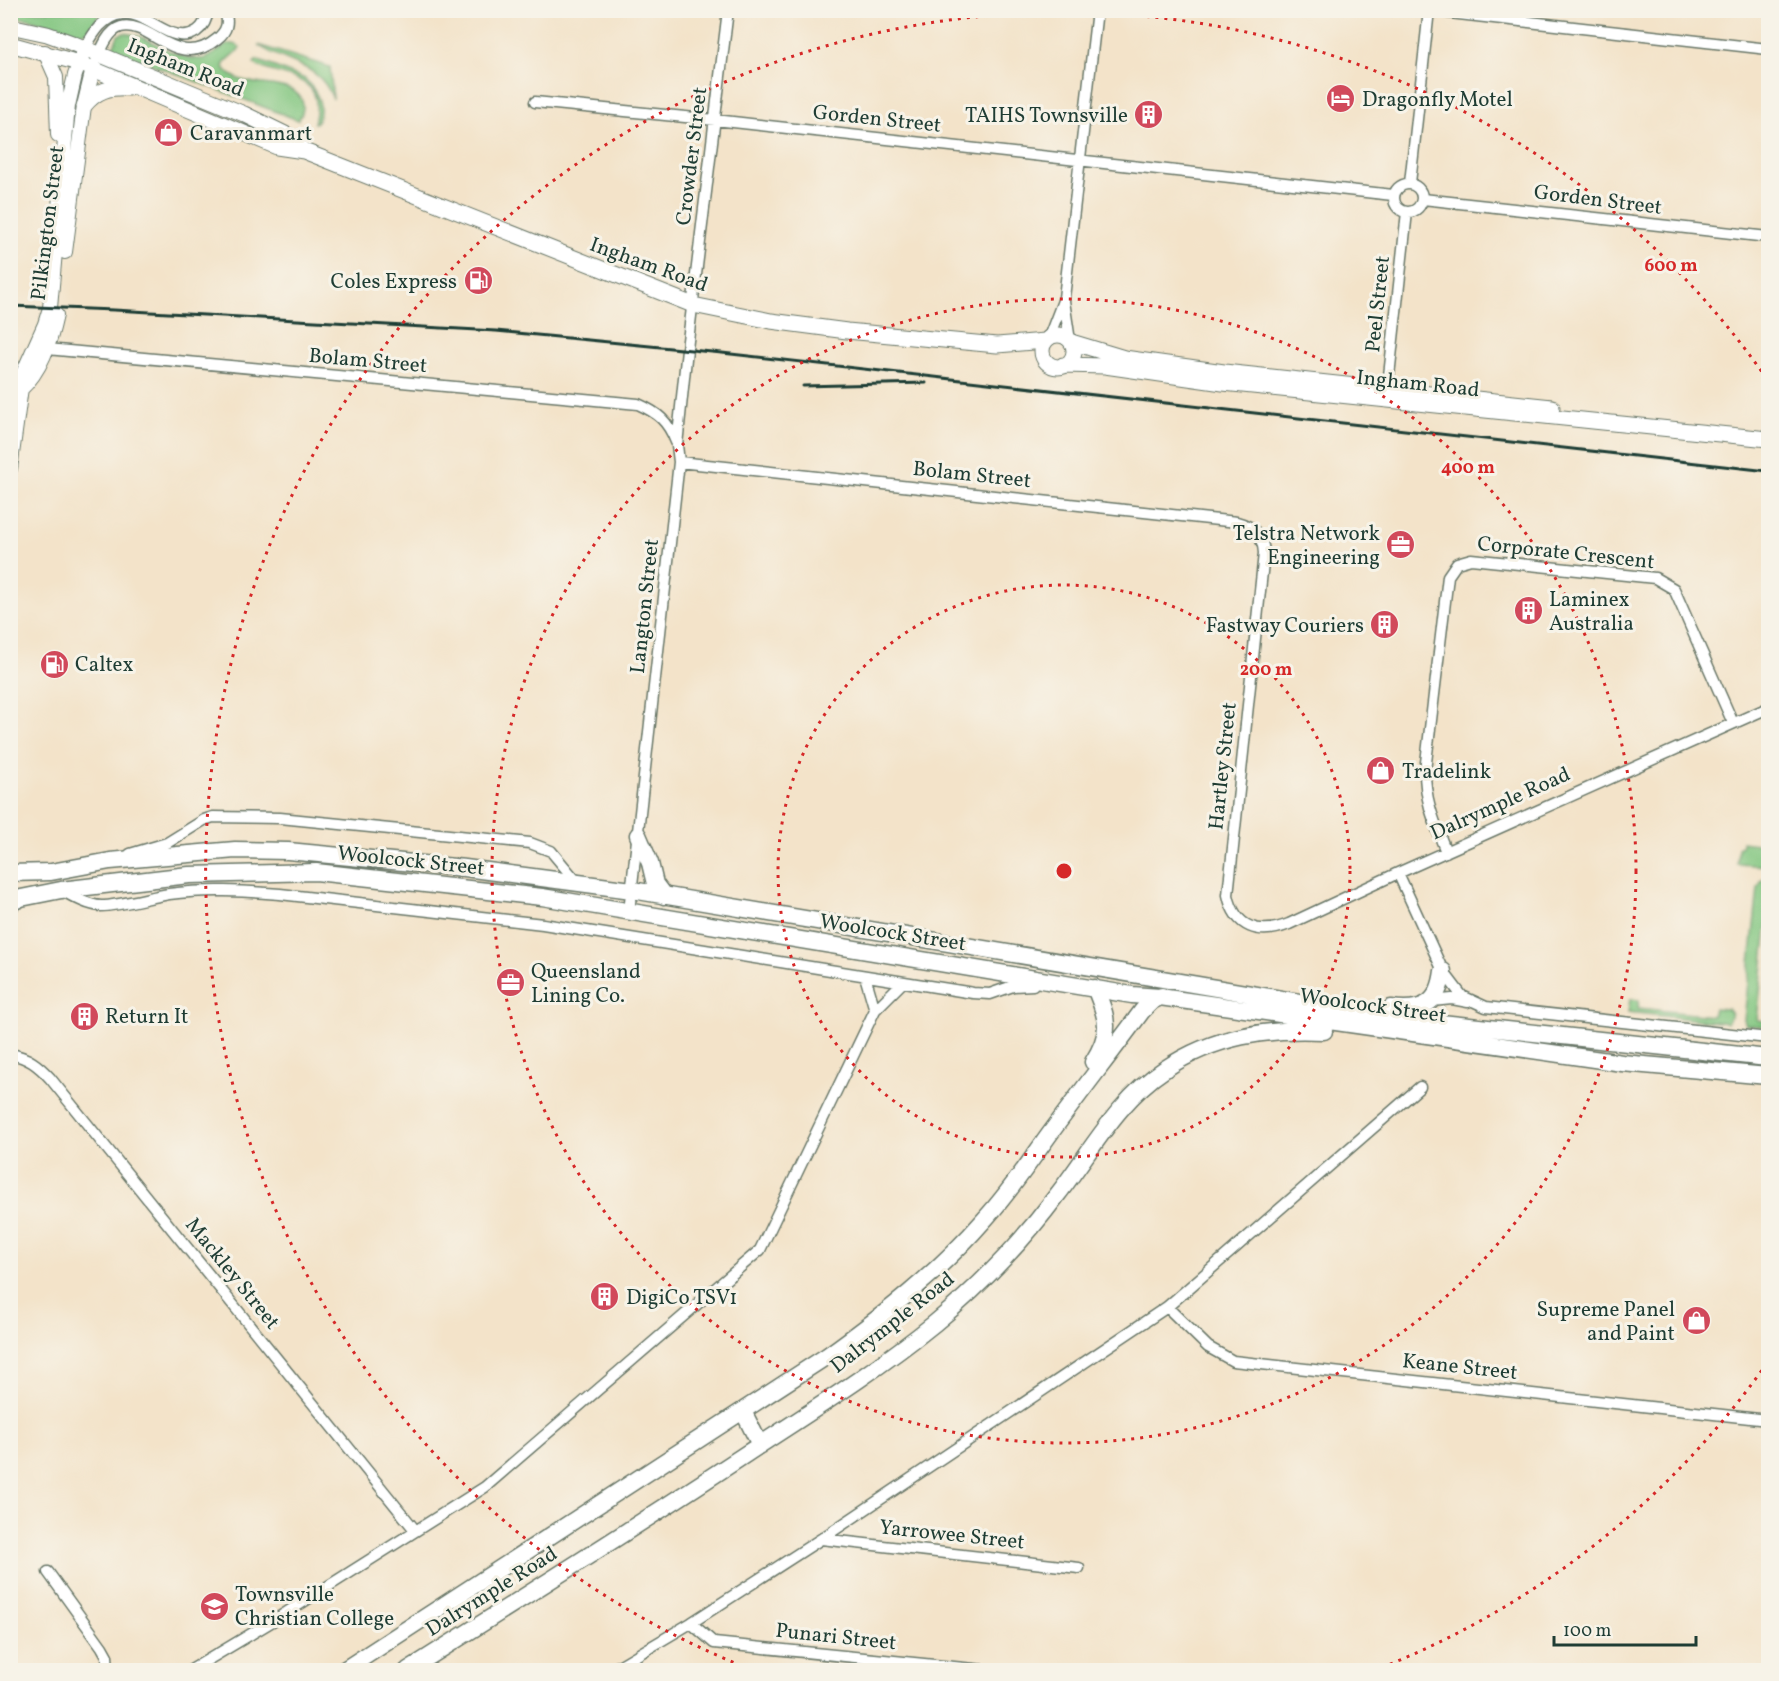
<svg xmlns="http://www.w3.org/2000/svg" width="1779" height="1681" viewBox="0 0 1779 1681" font-family="Vollkorn,serif">
	<style>
		.green { fill: #82c680; stroke: #50825a; stroke-width: 1.5 }
		.lines { fill: none; stroke-linecap: round; stroke-linejoin: round }
		.minor-casing { stroke: #697768; stroke-width: 13 }
		.tertiary-casing { stroke: #697768; stroke-width: 16 }
		.secondary-casing { stroke: #697768; stroke-width: 17 }
		.primary-casing { stroke: #697768; stroke-width: 19 }
		.minor { stroke: #fff; stroke-width: 10 }
		.tertiary { stroke: #fff; stroke-width: 14 }
		.secondary { stroke: #fff; stroke-width: 15 }
		.primary { stroke: #fff; stroke-width: 16 }
		.rail { stroke: #1f3d34; stroke-width: 3 }
		.ring { fill: none; stroke: #d62828; stroke-width: 3; stroke-dasharray: 3 6 }
		.labels { text-anchor: middle; stroke-width: 6; stroke-linejoin: round; paint-order: stroke }
		.street-label { font-size: 21px; fill: #1f3d34; stroke: #f7f3e8 }
		.poi-label { font-size: 21px; fill: #1f3d34; stroke: #f7f3e8; text-anchor: start }
		.centre { fill: #d62828; stroke: #f7f3e8; stroke-width: 3 }
		.ring-label { font-size: 18px; text-anchor: middle; font-weight: bold; fill: #d62828; stroke: #f7f3e8; stroke-width: 6; stroke-linejoin: round; paint-order: stroke }
	</style>
	<rect width="100%" height="100%" fill="#f7f3e8"/>
	<filter id="ink" filterUnits="userSpaceOnUse"><feTurbulence type="fractalNoise" baseFrequency=".0167" numOctaves="2"/><feDisplacementMap in="SourceGraphic" scale="12" xChannelSelector="R" yChannelSelector="G"/><feConvolveMatrix kernelMatrix="1 2 1 2 8 2 1 2 1" color-interpolation-filters="sRGB"/></filter>
	<filter id="wash" filterUnits="userSpaceOnUse"><feTurbulence type="fractalNoise" baseFrequency=".008" numOctaves="4" result="noise"/><feDisplacementMap in="SourceGraphic" scale="24" xChannelSelector="R" yChannelSelector="G"/><feGaussianBlur stdDeviation="1.35" result="paint"/><feColorMatrix in="noise" values="0 0 0 0 0 0 0 0 0 0 0 0 0 0 0 0 0 1.4 0 .05"/><feComposite in="paint" operator="in"/></filter>
	<g filter="url(#wash)">
		<rect width="100%" height="100%" fill="#f3e3c9"/>
		<path class="green" d="M 11,11 L 100,11 L 95,24 L 88,31 L 79,34 L 29,19 L 11,17 Z
			M 124,33 C 151,35 172,59 200,59 C 217,59 225,35 240,47 C 237,55 227,57 223,66 C 236,88 269,81 289,89 C 304,95 307,108 298,120 L 116,51 L 113,48 L 118,35 Z
			M 258,45 L 330,67 L 333,99 C 320,62 286,65 258,45 Z
			M 257,60 L 305,79 C 317,91 325,106 317,122 L 314,123 C 324,84 302,80 271,71 C 265,69 259,68 254,63 Z
			M 1768,828 L 1768,866 L 1737,864 L 1738,848 L 1742,846 L 1742,842 L 1766,845 Z
			M 1768,877 L 1768,917 L 1757,1020 L 1768,1022 L 1768,1027 L 1746,1025 L 1744,1020 L 1758,888 L 1762,880 Z
			M 1630,999 L 1639,1000 L 1638,1008 L 1712,1016 L 1714,1008 L 1727,1009 L 1731,1014 L 1727,1023 L 1628,1012 Z"/>
	</g>
	<g filter="url(#ink)">
		<g class="lines">
			<defs>
				<path id="minor" d="M 1423,10 L 1768,49
					M 85,48 C 93,34 103,16 122,14 C 147,10 172,48 197,31 C 204,26 207,19 208,10
					M 93,69 C 99,56 106,31 121,27 C 151,20 177,72 217,39 C 227,31 229,23 225,10
					M 535,102 L 715,120 L 1393,195
					M 1410,183 L 1429,10
					M1394 198a14 14 0 1 1 28 0a14 14 0 1 1-28 0Z
					M 1423,199 L 1768,237
					M 1064,301 L 1070,341
					M 1049,337 L 1064,298 L 1097,10
					M 41,346 L 47,349 L 638,404 C 658,413 668,421 676,442
					M 1387,394 L 1407,212
					M 679,462 L 1237,522 C 1253,526 1263,536 1264,553 L 1228,895 C 1235,928 1259,936 1289,924 L 1398,873 L 1768,708
					M 1446,852 C 1435,823 1425,802 1425,771 L 1448,576 L 1457,563 L 1471,559 L 1655,578 L 1674,589 L 1733,723
					M 130,854 L 167,843 L 204,820 L 213,817 L 280,818 L 530,843 L 551,851 L 577,882
					M 1398,873 L 1443,971 L 1462,996 L 1486,1007 L 1768,1038
					M 63,891 C 74,897 87,905 101,906 C 119,906 150,897 169,894 C 206,889 243,891 280,894 L 543,924 L 973,993 L 990,994 L 1013,986 L 1033,985
					M 629,912 L 679,462 L 677,445 L 687,349 L 728,10
					M 865,976 L 875,1010
					M 1432,1001 L 1452,999 L 1468,1002
					M 10,1054 C 28,1057 38,1065 50,1078 L 415,1530
					M 1167,1307 L 1208,1347 L 1233,1361 L 1768,1420
					M 821,1539 L 1079,1568
					M 48,1572 L 102,1647 L 107,1656 L 108,1670
					M 691,1623 L 714,1643 L 984,1670
					M 191,1670 L 281,1616 L 485,1487 L 760,1250 L 875,1010 L 903,982
					M 612,1670 L 691,1623 L 821,1539 L 1167,1307 L 1420,1087"/>
				<path id="tertiary" d="M 45,52 L 56,77 L 58,135
					M 65,252 L 84,106 L 93,69
					M 20,390 C 41,371 50,343 56,315
					M 10,469 L 23,373 L 45,324 L 50,308 L 68,106 L 75,75 L 85,48"/>
				<path id="secondary" d="M 10,26 L 47,34 L 72,43 L 244,114 L 291,137 L 304,151
					M 10,44 L 79,63 L 277,147 L 304,151 L 693,305 L 771,321 L 847,331 L 997,345 L 1045,341
					M 84,106 C 97,90 109,87 129,88
					M1042 351a16 16 0 1 1 32 0a16 16 0 1 1-32 0Z
					M 1071,342 L 1124,358 L 1224,372 L 1552,407
					M 1063,365 L 1105,366 L 1223,383 L 1768,439"/>
				<path id="primary" d="M 638,835 L 650,863 L 655,884 L 664,896
					M 10,873 L 51,872 L 110,861 L 235,850 L 288,851 L 465,868 L 632,890 L 1395,1018 L 1768,1058
					M 10,903 L 21,898 L 61,890 L 189,875 L 316,872 L 542,897 L 1132,995 L 1160,997 L 1622,1063 L 1768,1076
					M 1391,1008 C 1423,1012 1439,1004 1443,971
					M 1093,1062 C 1112,1032 1108,1019 1095,988
					M 743,1411 L 760,1445
					M 344,1670 L 827,1356 C 884,1315 939,1272 985,1219 C 1009,1193 1028,1164 1049,1135 C 1079,1094 1111,1053 1142,1011 L 1152,1001 L 1162,996
					M 408,1670 C 521,1599 634,1528 746,1454 C 810,1412 876,1371 935,1323 C 980,1286 1023,1241 1058,1194 C 1092,1150 1118,1100 1165,1069 C 1214,1036 1267,1028 1324,1031"/>
			</defs>
			<use href="#minor" class="minor-casing"/>
			<use href="#tertiary" class="tertiary-casing"/>
			<use href="#secondary" class="secondary-casing"/>
			<use href="#primary" class="primary-casing"/>
			<use href="#minor" class="minor"/>
			<use href="#tertiary" class="tertiary"/>
			<use href="#secondary" class="secondary"/>
			<use href="#primary" class="primary"/>
			<path class="rail" d="M 10,306 L 114,310 L 496,331 L 722,353 L 1768,471
				M 803,386 L 926,383"/>
		</g>
	</g>
	<g class="ring">
		<circle cx="1064" cy="871" r="286"/>
		<circle cx="1064" cy="871" r="572"/>
		<path d="M1767 1363A858 858 0 0 1 1378 1669M750 1669A858 858 0 1 1 1767 379"/>
	</g>
	<defs>
		<symbol id="hotel-disc" viewBox="-11 -11 22 22"><circle r="9.5" fill="#d1495b" stroke="#f7f3e8"/><path d="M-6-4.5h1.5V1H6V5H4.5V3h-9V5H-6ZM-4 0a1.8 1.8 0 1 1 3.6 0ZM.5 0V-2.5h3Q6-2.5 6 0Z" fill="#fff"/></symbol>
		<symbol id="building-disc" viewBox="-11 -11 22 22"><circle r="9.5" fill="#d1495b" stroke="#f7f3e8"/><path d="M-4-6H4V6H1V3H-1V6H-4ZM-2.5-4.3h1.7v1.8h-1.7ZM.8-4.3h1.7v1.8H.8ZM-2.5-1h1.7V.8h-1.7ZM.8-1h1.7V.8H.8Z" fill="#fff"/></symbol>
		<symbol id="shop-disc" viewBox="-11 -11 22 22"><circle r="9.5" fill="#d1495b" stroke="#f7f3e8"/><path d="M-5-2.5h2.3a2.7 3.5 0 0 1 5.4 0H5L5.5 6h-11ZM-1.5-2.5h3a1.5 2.3 0 0 0-3 0Z" fill="#fff"/></symbol>
		<symbol id="fuel-disc" viewBox="-11 -11 22 22"><circle r="9.5" fill="#d1495b" stroke="#f7f3e8"/><path d="M-5.5-6h7V0h2V4h1.3V-2.5L3-4.5l.8-.8L6-3V5H2.5V1h-1V6h-7ZM-4.2-4.7v3.2H.2V-4.7Z" fill="#fff"/></symbol>
		<symbol id="office-disc" viewBox="-11 -11 22 22"><circle r="9.5" fill="#d1495b" stroke="#f7f3e8"/><path d="M-6-3h4V-5.5h4V-3h4V5H-6ZM-1-4.5V-3h2v-1.5ZM-6 0V1H6V0Z" fill="#fff"/></symbol>
		<symbol id="school-disc" viewBox="-11 -11 22 22"><circle r="9.5" fill="#d1495b" stroke="#f7f3e8"/><path d="M0-5L7-2L0 1L-7-2ZM-4 1L0 2.5L4 1V4Q0 6-4 4Z" fill="#fff"/></symbol>
	</defs>
	<g fill-rule="evenodd">
		<use href="#hotel-disc" x="1324" y="82" width="33" height="33"/>
		<use href="#building-disc" x="1132" y="98" width="33" height="33"/>
		<use href="#shop-disc" x="152" y="116" width="33" height="33"/>
		<use href="#fuel-disc" x="462" y="264" width="33" height="33"/>
		<use href="#office-disc" x="1384" y="528" width="33" height="33"/>
		<use href="#building-disc" x="1512" y="594" width="33" height="33"/>
		<use href="#building-disc" x="1368" y="608" width="33" height="33"/>
		<use href="#fuel-disc" x="38" y="648" width="33" height="33"/>
		<use href="#shop-disc" x="1364" y="754" width="33" height="33"/>
		<use href="#office-disc" x="494" y="966" width="33" height="33"/>
		<use href="#building-disc" x="68" y="1000" width="33" height="33"/>
		<use href="#building-disc" x="588" y="1280" width="33" height="33"/>
		<use href="#shop-disc" x="1680" y="1304" width="33" height="33"/>
		<use href="#school-disc" x="198" y="1590" width="33" height="33"/>
	</g>
	<g class="labels">
		<g class="street-label">
			<text transform="translate(186 67) rotate(22)" y="7">Ingham Road</text>
			<text transform="translate(877 118) rotate(6)" y="7">Gorden Street</text>
			<text transform="translate(691 156) rotate(-83)" y="7">Crowder Street</text>
			<text transform="translate(1598 199) rotate(7)" y="7">Gorden Street</text>
			<text transform="translate(47 223) rotate(-83)" y="7">Pilkington Street</text>
			<text transform="translate(649 264) rotate(20)" y="7">Ingham Road</text>
			<text transform="translate(1377 304) rotate(-84)" y="7">Peel Street</text>
			<text transform="translate(368 360) rotate(5)" y="7">Bolam Street</text>
			<text transform="translate(1418 383) rotate(6)" y="7">Ingham Road</text>
			<text transform="translate(972 474) rotate(6)" y="7">Bolam Street</text>
			<text transform="translate(1566 552) rotate(6)" y="7">Corporate Crescent</text>
			<text transform="translate(644 606) rotate(-84)" y="7">Langton Street</text>
			<text transform="translate(1222 766) rotate(-84)" y="7">Hartley Street</text>
			<text transform="translate(1500 803) rotate(-24)" y="7">Dalrymple Road</text>
			<text transform="translate(411 860) rotate(6)" y="7">Woolcock Street</text>
			<text transform="translate(893 932) rotate(9)" y="7">Woolcock Street</text>
			<text transform="translate(1373 1005) rotate(8)" y="7">Woolcock Street</text>
			<text transform="translate(233 1273) rotate(51)" y="7">Mackley Street</text>
			<text transform="translate(892 1322) rotate(-38)" y="7">Dalrymple Road</text>
			<text transform="translate(1460 1366) rotate(6)" y="7">Keane Street</text>
			<text transform="translate(952 1534) rotate(6)" y="7">Yarrowee Street</text>
			<text transform="translate(491 1591) rotate(-32)" y="7">Dalrymple Road</text>
			<text transform="translate(836 1636) rotate(6)" y="7">Punari Street</text>
		</g>
		<g class="poi-label">
			<text x="1362" y="106">Dragonfly Motel</text>
			<text x="1128" y="122" text-anchor="end">TAIHS Townsville</text>
			<text x="190" y="140">Caravanmart</text>
			<text x="457" y="288" text-anchor="end">Coles Express</text>
			<text x="1380" y="540" text-anchor="end">Telstra Network<tspan x="1380" dy="24">Engineering</tspan></text>
			<text x="1549" y="606">Laminex<tspan x="1549" dy="24">Australia</tspan></text>
			<text x="1364" y="632" text-anchor="end">Fastway Couriers</text>
			<text x="75" y="671">Caltex</text>
			<text x="1402" y="778">Tradelink</text>
			<text x="531" y="978">Queensland<tspan x="531" dy="24">Lining Co.</tspan></text>
			<text x="105" y="1023">Return It</text>
			<text x="626" y="1304">DigiCo TSV1</text>
			<text x="1675" y="1316" text-anchor="end">Supreme Panel<tspan x="1675" dy="24">and Paint</tspan></text>
			<text x="235" y="1601">Townsville<tspan x="235" dy="24">Christian College</tspan></text>
		</g>
	</g>
	<circle cx="1064" cy="871" r="9" class="centre"/>
	<g class="ring-label">
		<text x="1671" y="271">600 m</text>
		<text x="1468" y="473">400 m</text>
		<text x="1266" y="675">200 m</text>
	</g>
	<rect width="1779" height="1681" fill="none" stroke="#f7f3e8" stroke-width="36"/>
	<path d="M1554 1636v9h142v-9" fill="none" stroke="#1f3d34" stroke-width="3"/>
	<text x="1563" y="1636" font-size="18" fill="#1f3d34" stroke="#f7f3e8" stroke-width="4.5" paint-order="stroke">100 m</text>
</svg>
